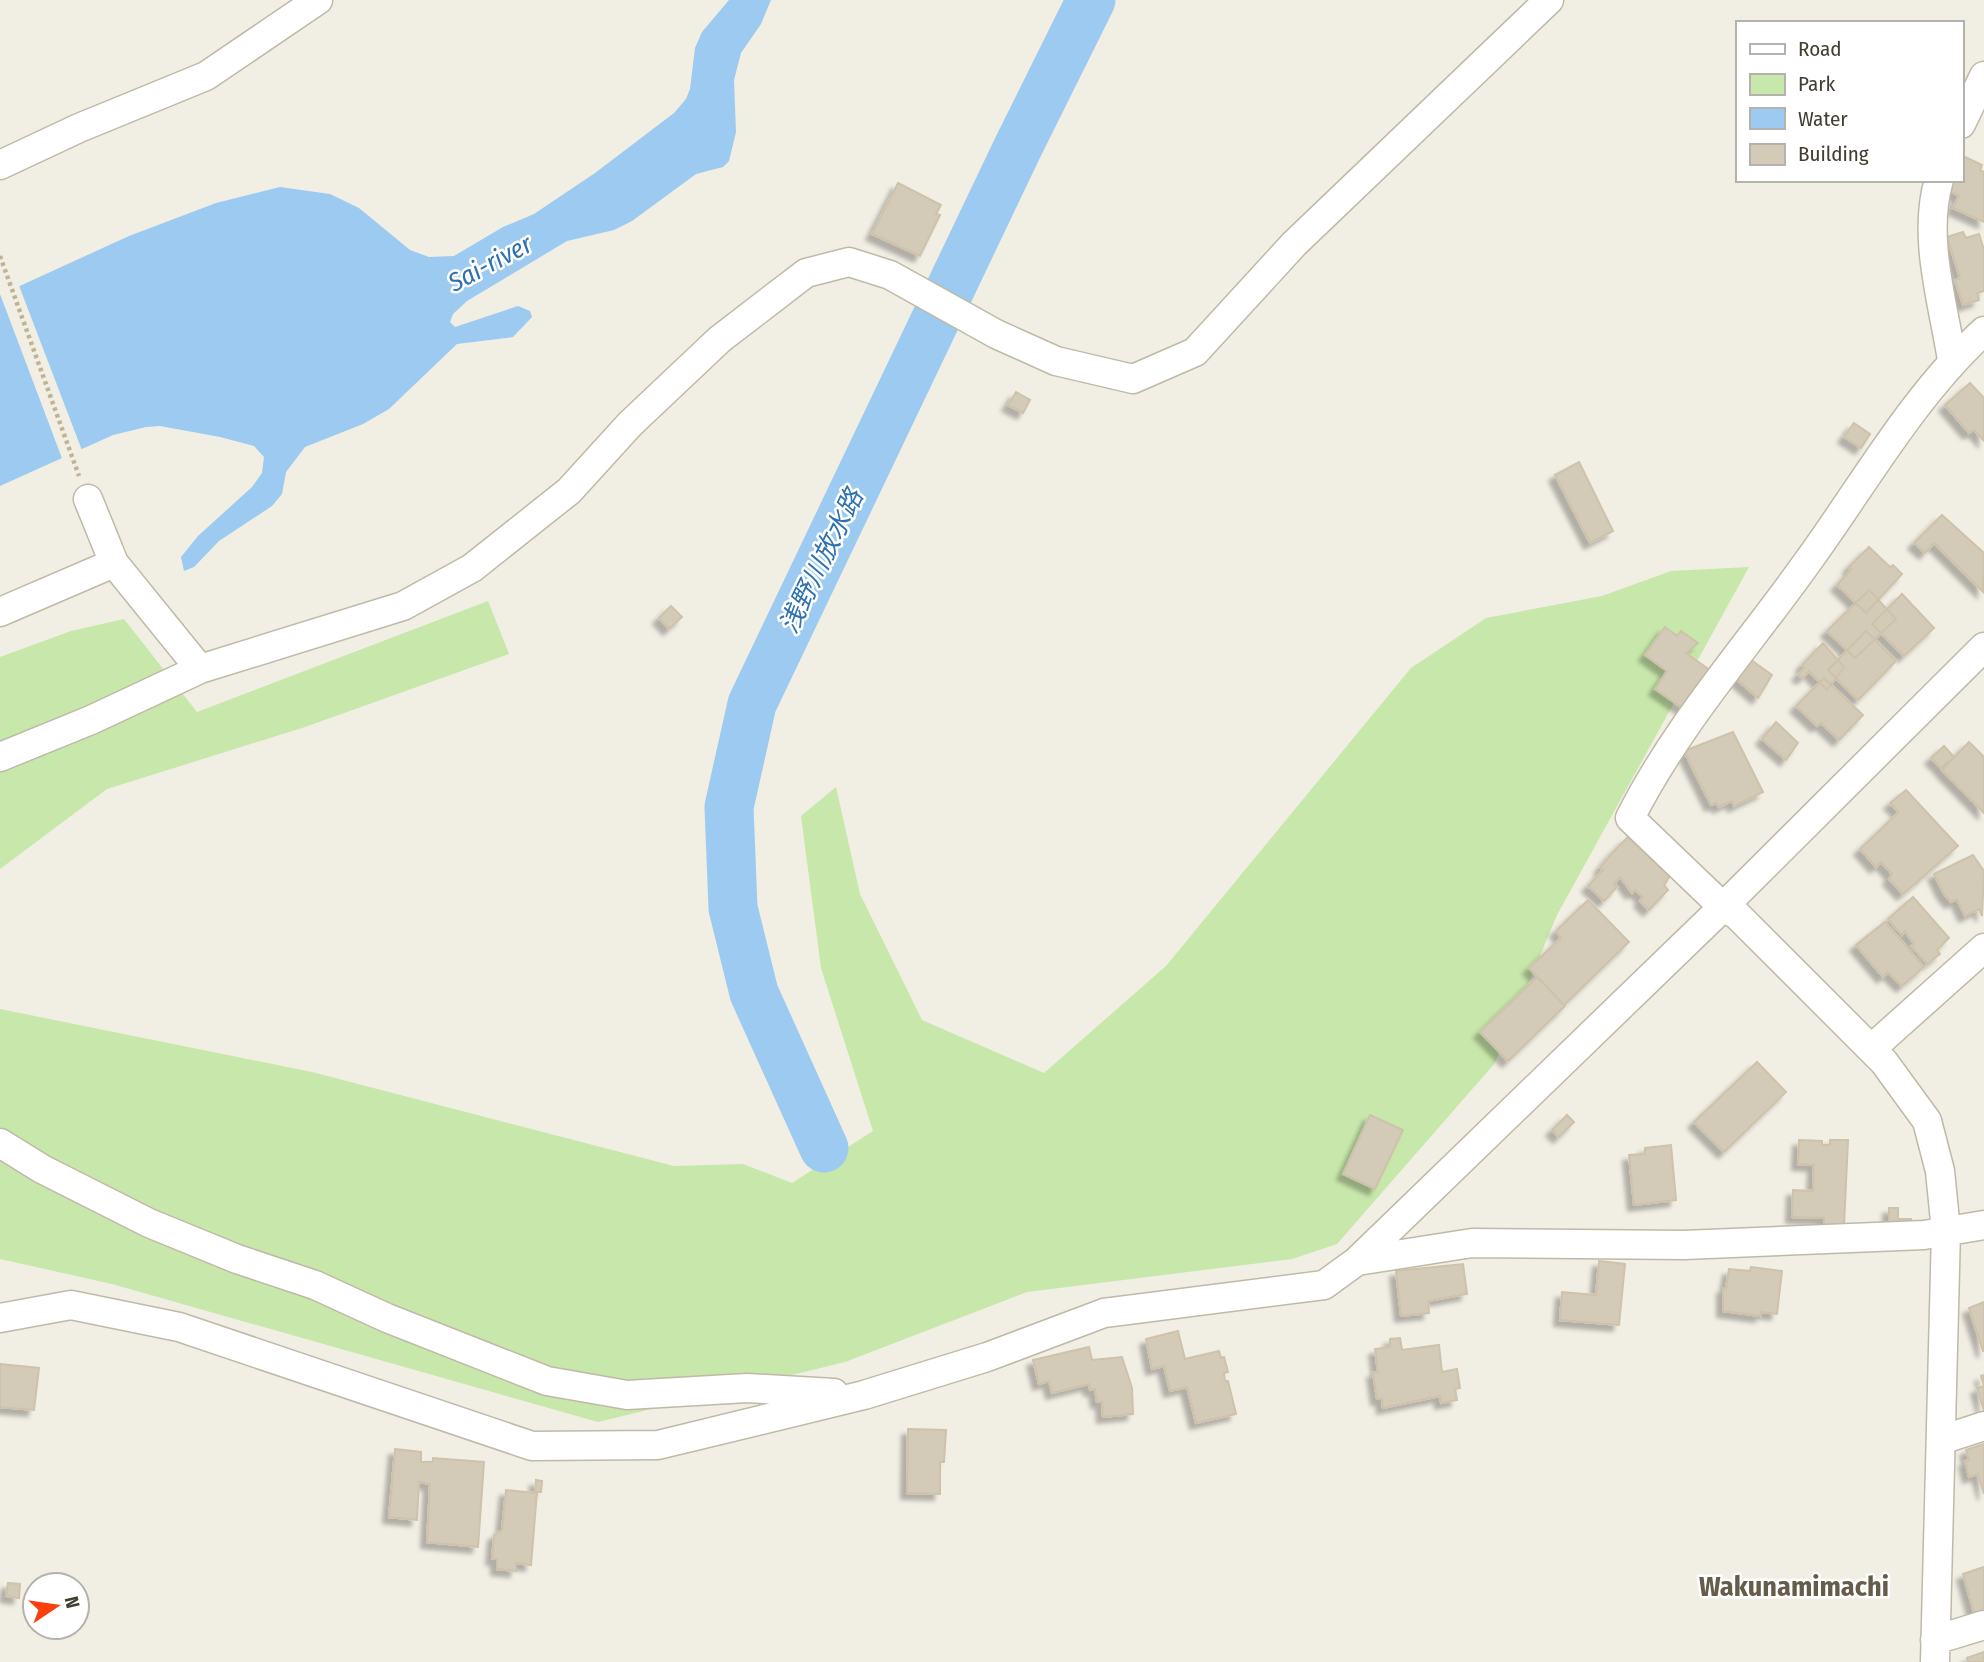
<svg xmlns="http://www.w3.org/2000/svg" width="1984" height="1662" viewBox="0 0 1984 1662" font-family="'Fira Sans Condensed','Noto Sans JP',sans-serif">
	<style>
		.green { fill: #c8e7aa }
		.water { fill: #9dcaf0 }
		.pier { fill: #f1eee3 }
		.lines { fill: none; stroke-linecap: round; stroke-linejoin: round }
		.river { stroke: #9dcaf0; stroke-width: 49 }
		.building { fill: #d3cab8; stroke: #cec2ab; stroke-width: 2; filter: url(#shadow) }
		.minor-casing { stroke: #c0b9a8; stroke-width: 31 }
		.path { stroke: #bfb396; stroke-width: 4.5; stroke-dasharray: 3.5 3.5; stroke-linecap: butt }
		.minor { stroke: #fff; stroke-width: 28 }
		.labels { text-anchor: middle; stroke-width: 5; stroke-linejoin: round; paint-order: stroke }
		.water-label { font-size: 26px; font-style: italic; fill: #2d71ae; stroke: #fff }
		.quarter-label { font-size: 28px; font-weight: bold; fill: #665c4a; stroke: #fff }
	</style>
	<defs>
		<filter id="shadow"><feDropShadow dx="-6" dy="6" stdDeviation="2" flood-color="#0004"/></filter>
	</defs>
	<rect width="100%" height="100%" fill="#f1eee3"/>
	<path class="green" d="M 1749,567 L 1557,915 L 1495,1063 L 1337,1244 L 1292,1259 L 1027,1292 L 845,1362 L 598,1422 L 112,1284 L 0,1259 L 0,1009 L 312,1072 L 674,1166 L 743,1164 L 792,1183 L 873,1131 L 821,968 L 801,816 L 836,787 L 860,894 L 922,1020 L 1044,1073 L 1166,966 L 1411,668 L 1486,618 L 1602,596 L 1671,571 Z
		M 488,601 L 509,654 L 305,727 L 107,789 L 0,869 L 0,657 L 71,631 L 124,619 L 197,712 Z"/>
	<path class="water" d="M 729,0 L 771,0 L 761,24 L 741,53 L 734,80 L 736,132 L 729,161 L 723,167 L 696,174 L 632,221 L 614,230 L 567,241 L 467,301 L 453,314 L 450,322 L 455,327 L 518,306 L 530,311 L 532,317 L 513,337 L 457,344 L 389,409 L 363,424 L 305,447 L 286,472 L 282,494 L 272,506 L 219,541 L 194,567 L 184,571 L 181,557 L 198,536 L 252,487 L 262,473 L 264,457 L 254,446 L 220,437 L 160,426 L 146,427 L 113,435 L 0,486 L 0,295 L 129,236 L 216,203 L 280,187 L 330,194 L 359,208 L 410,250 L 429,257 L 454,256 L 503,227 L 534,214 L 595,173 L 674,113 L 686,99 L 690,89 L 695,48 L 702,32 Z"/>
	<path class="pier" d="M 18,283 L 83,453 L 63,461 L 0,294 Z"/>
	<g class="lines">
		<path class="river" d="M 824,1148 L 754,993 L 733,908 L 729,807 L 752,704 L 1018,147 L 1091,0"/>
	</g>
	<path class="building" d="M 1963,156 L 1982,165 L 1980,170 L 1984,172 L 1984,222 L 1953,208 L 1959,196 L 1950,191 L 1954,180 L 1961,180 Z
		M 898,183 L 941,205 L 936,214 L 940,215 L 938,219 L 920,256 L 872,234 Z
		M 1963,232 L 1966,238 L 1979,234 L 1984,250 L 1984,291 L 1977,293 L 1979,300 L 1963,305 L 1955,280 L 1960,278 L 1947,237 Z
		M 1970,383 L 1984,398 L 1984,441 L 1974,430 L 1969,433 L 1945,405 Z
		M 1016,392 L 1030,400 L 1023,413 L 1008,405 Z
		M 1854,423 L 1870,434 L 1861,448 L 1844,437 Z
		M 1579,462 L 1613,531 L 1590,543 L 1555,475 Z
		M 1942,515 L 1984,553 L 1983,592 L 1934,543 L 1925,553 L 1914,543 Z
		M 1869,547 L 1890,567 L 1893,565 L 1902,574 L 1866,613 L 1837,585 L 1851,570 L 1849,567 Z
		M 1869,590 L 1896,619 L 1855,658 L 1827,631 Z
		M 1902,594 L 1934,628 L 1904,656 L 1872,624 Z
		M 671,606 L 682,617 L 669,629 L 659,618 Z
		M 1665,627 L 1677,636 L 1681,631 L 1698,643 L 1686,653 L 1711,671 L 1684,709 L 1655,689 L 1667,671 L 1645,655 Z
		M 1866,631 L 1896,661 L 1858,700 L 1828,670 Z
		M 1823,643 L 1844,667 L 1827,690 L 1809,671 L 1803,678 L 1798,675 L 1804,668 L 1802,665 Z
		M 1747,657 L 1772,675 L 1758,698 L 1734,677 Z
		M 1824,678 L 1863,715 L 1839,740 L 1821,723 L 1817,726 L 1796,706 Z
		M 1776,722 L 1798,743 L 1786,760 L 1762,739 Z
		M 1733,732 L 1763,792 L 1734,806 L 1732,801 L 1719,807 L 1716,803 L 1711,805 L 1684,751 Z
		M 1969,742 L 1984,757 L 1984,813 L 1942,770 Z
		M 1944,746 L 1954,757 L 1941,768 L 1931,758 Z
		M 1906,790 L 1958,846 L 1903,894 L 1889,879 L 1892,874 L 1881,862 L 1876,867 L 1860,849 L 1899,812 L 1890,803 Z
		M 1628,837 L 1670,876 L 1664,885 L 1668,890 L 1649,910 L 1640,901 L 1643,897 L 1635,890 L 1632,893 L 1620,877 L 1614,884 L 1617,887 L 1604,901 L 1588,886 L 1603,870 L 1600,868 L 1611,854 Z
		M 1973,855 L 1984,871 L 1982,916 L 1979,909 L 1965,916 L 1957,899 L 1951,902 L 1944,894 L 1934,874 Z
		M 1913,897 L 1949,938 L 1937,950 L 1940,954 L 1927,964 L 1911,946 L 1914,944 L 1905,931 L 1902,935 L 1888,919 Z
		M 1588,900 L 1629,942 L 1564,1005 L 1529,968 L 1561,938 L 1556,931 Z
		M 1885,922 L 1924,967 L 1902,986 L 1888,972 L 1883,977 L 1856,945 Z
		M 1537,977 L 1565,1006 L 1508,1061 L 1480,1032 Z
		M 1757,1062 L 1786,1092 L 1724,1152 L 1694,1122 Z
		M 1757,1062 L 1786,1092 L 1724,1152 L 1694,1122 Z
		M 1370,1115 L 1403,1130 L 1375,1189 L 1343,1174 Z
		M 1567,1115 L 1574,1122 L 1559,1137 L 1552,1130 Z
		M 1799,1140 L 1822,1141 L 1822,1145 L 1830,1145 L 1830,1140 L 1848,1140 L 1844,1226 L 1824,1225 L 1824,1218 L 1792,1217 L 1793,1190 L 1813,1191 L 1814,1165 L 1798,1164 Z
		M 1671,1145 L 1676,1200 L 1634,1205 L 1629,1155 L 1645,1154 L 1645,1148 Z
		M 1889,1208 L 1898,1208 L 1898,1219 L 1911,1219 L 1911,1225 L 1889,1224 Z
		M 1599,1261 L 1625,1264 L 1619,1325 L 1560,1320 L 1562,1292 L 1596,1295 Z
		M 1463,1264 L 1467,1294 L 1428,1301 L 1429,1313 L 1401,1316 L 1396,1271 Z
		M 1751,1267 L 1782,1271 L 1777,1314 L 1761,1312 L 1761,1316 L 1723,1311 L 1723,1288 L 1726,1288 L 1729,1269 L 1750,1271 Z
		M 1984,1302 L 1984,1351 L 1983,1351 L 1969,1308 Z
		M 1178,1331 L 1185,1359 L 1219,1351 L 1221,1358 L 1224,1357 L 1228,1372 L 1224,1373 L 1225,1381 L 1228,1381 L 1236,1414 L 1196,1423 L 1187,1387 L 1170,1391 L 1164,1366 L 1152,1369 L 1146,1339 Z
		M 1400,1338 L 1402,1350 L 1439,1345 L 1442,1372 L 1457,1369 L 1460,1388 L 1455,1389 L 1457,1400 L 1441,1403 L 1440,1396 L 1383,1408 L 1382,1399 L 1377,1399 L 1373,1372 L 1378,1372 L 1375,1349 L 1390,1347 L 1390,1339 Z
		M 1089,1347 L 1092,1360 L 1122,1357 L 1132,1388 L 1133,1414 L 1103,1417 L 1102,1402 L 1097,1402 L 1095,1389 L 1090,1390 L 1089,1384 L 1052,1393 L 1049,1381 L 1039,1384 L 1033,1360 Z
		M 0,1364 L 39,1368 L 34,1410 L 0,1407 Z
		M 1984,1375 L 1984,1411 L 1977,1388 L 1984,1386 L 1981,1376 Z
		M 908,1429 L 946,1430 L 944,1462 L 940,1462 L 940,1494 L 907,1493 Z
		M 1984,1444 L 1984,1494 L 1978,1474 L 1969,1477 L 1965,1461 L 1969,1460 L 1966,1450 Z
		M 395,1449 L 421,1452 L 421,1462 L 433,1462 L 433,1458 L 484,1462 L 478,1547 L 427,1542 L 430,1484 L 419,1482 L 417,1520 L 389,1517 Z
		M 536,1480 L 542,1481 L 541,1492 L 537,1492 L 531,1565 L 516,1563 L 516,1571 L 497,1569 L 497,1559 L 492,1559 L 494,1535 L 502,1530 L 506,1490 L 535,1493 Z
		M 1984,1567 L 1984,1610 L 1974,1613 L 1963,1574 Z
		M 8,1583 L 20,1584 L 19,1598 L 6,1596 Z
		M 1984,1652 L 1984,1662 L 1968,1662 L 1967,1658 Z"/>
	<g class="lines">
		<defs>
			<path id="minor" d="M 1961,124 L 1984,76
				M 0,165 L 79,128 L 206,76 L 318,0
				M 1939,180 C 1922,236 1943,303 1952,360
				M 88,499 L 114,563 L 200,669
				M 0,612 L 114,563
				M 0,757 L 91,720 L 200,669 L 403,606 L 472,568 L 569,491 L 630,424 L 720,339 L 806,273 L 849,262 L 890,275 L 996,334 L 1056,361 L 1133,379 L 1195,352 L 1294,244 L 1549,0
				M 1871,1049 L 1984,948
				M 0,1143 L 42,1169 L 149,1223 L 237,1259 L 315,1285 L 387,1318 L 547,1381 L 627,1395 L 747,1388 L 834,1393
				M 1357,1261 L 1472,1243 L 1684,1245 L 1924,1235 L 1984,1225
				M 0,1318 L 71,1305 L 179,1327 L 532,1446 L 658,1445 L 864,1395 L 987,1357 L 1104,1313 L 1324,1285 L 1357,1261 L 1723,907 L 1984,647
				M 1941,1440 L 1984,1426
				M 1935,1640 L 1984,1625
				M 1935,1662 L 1946,1231 L 1940,1171 L 1927,1121 L 1884,1062 L 1737,915 L 1723,907 L 1630,818 C 1677,725 1746,648 1806,564 C 1863,486 1912,397 1984,331"/>
		</defs>
		<use href="#minor" class="minor-casing"/>
		<path class="path" d="M 0,256 L 79,476"/>
		<use href="#minor" class="minor"/>
	</g>
	<g class="labels">
		<g class="water-label">
			<text transform="translate(490 263) rotate(-28)" y="9">Sai-river</text>
			<text transform="translate(821 561) rotate(-64)" y="9">浅野川放水路</text>
		</g>
		<g class="quarter-label">
			<text x="1794" y="1596">Wakunamimachi</text>
		</g>
	</g>
	<rect x="1736" y="21" width="228" height="161" fill="#ffffff" stroke="#b4b2ad" stroke-width="2"/>
	<rect x="1750" y="44" width="35" height="10" fill="#ffffff" stroke="#b4b2ad" stroke-width="2"/>
	<text x="1798" y="56" font-size="21" fill="#433e33">Road</text>
	<rect x="1750" y="74" width="35" height="21" fill="#c8e7aa" stroke="#b4b2ad" stroke-width="2"/>
	<text x="1798" y="91" font-size="21" fill="#433e33">Park</text>
	<rect x="1750" y="108" width="35" height="21" fill="#9dcaf0" stroke="#b4b2ad" stroke-width="2"/>
	<text x="1798" y="126" font-size="21" fill="#433e33">Water</text>
	<rect x="1750" y="144" width="35" height="21" fill="#d3cab8" stroke="#b4b2ad" stroke-width="2"/>
	<text x="1798" y="161" font-size="21" fill="#433e33">Building</text>
	<g transform="translate(56 1606) rotate(77)"><circle r="33" fill="#ffffff" stroke="#b4b2ad" stroke-width="2"/>
	<path d="M0-5L12 26L0 18L-12 26Z" fill="#fb4010"/>
	<text y="-10" font-size="19" font-weight="bold" text-anchor="middle" fill="#433e33">N</text>
	</g>
</svg>
